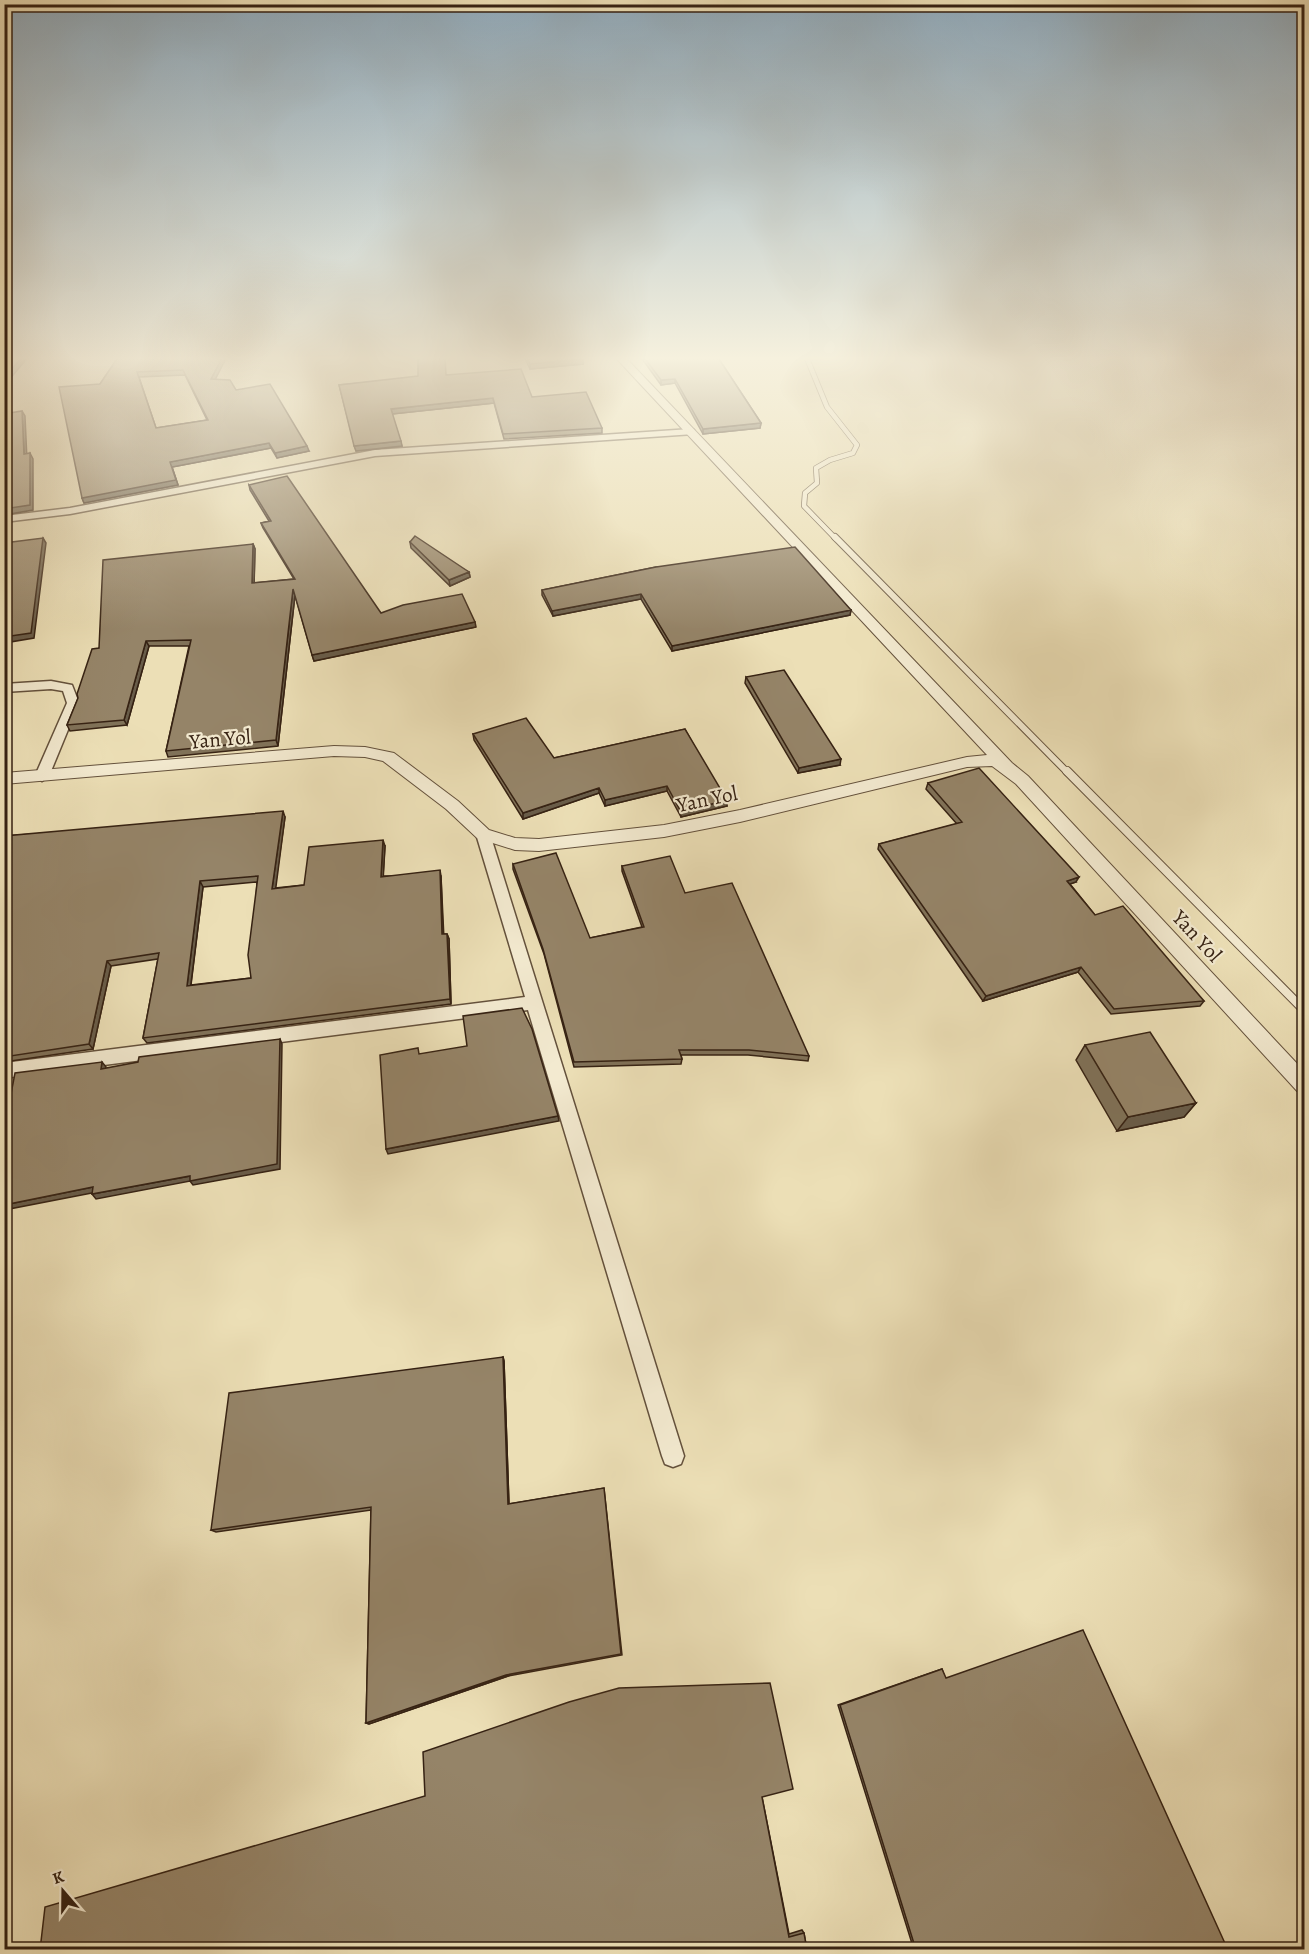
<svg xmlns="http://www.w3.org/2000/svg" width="1309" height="1954" viewBox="0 0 1309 1954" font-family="Alegreya,serif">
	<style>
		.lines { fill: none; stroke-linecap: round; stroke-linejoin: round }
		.service-far2-casing { stroke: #64513c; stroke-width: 6 }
		.service-far1-casing { stroke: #64513c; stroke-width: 8 }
		.service-casing { stroke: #64513c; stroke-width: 10 }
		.minor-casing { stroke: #64513c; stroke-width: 3 }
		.tertiary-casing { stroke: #64513c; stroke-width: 2 }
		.service-far2 { stroke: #f3ead0; stroke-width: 4.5 }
		.service-far1 { stroke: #f3ead0; stroke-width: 6 }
		.service { stroke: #f3ead0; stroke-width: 8 }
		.minor { fill: #f3ead0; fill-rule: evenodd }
		.tertiary { fill: #f3ead0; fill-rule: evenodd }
		.wall { fill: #807259; stroke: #362213; stroke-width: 1.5; fill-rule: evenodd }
		.shaded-wall { fill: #685c49; stroke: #362213; stroke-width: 1.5 }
		.building { fill: #958468; stroke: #362213; stroke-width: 1.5; fill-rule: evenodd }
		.labels { text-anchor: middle; stroke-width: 4.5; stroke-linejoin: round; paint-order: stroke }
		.street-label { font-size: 21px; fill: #362213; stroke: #f3ead0 }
	</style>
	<rect width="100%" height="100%" fill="#ecdfb6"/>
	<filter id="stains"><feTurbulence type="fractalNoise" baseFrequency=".00333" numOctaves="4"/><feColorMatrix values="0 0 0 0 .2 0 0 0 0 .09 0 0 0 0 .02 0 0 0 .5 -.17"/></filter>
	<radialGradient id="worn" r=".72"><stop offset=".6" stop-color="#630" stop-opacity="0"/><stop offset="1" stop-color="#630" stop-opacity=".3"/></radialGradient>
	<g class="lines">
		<defs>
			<path id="service-far2" d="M 806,356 L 827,407 L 857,445 L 853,453 L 830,460 L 816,468 L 817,483 L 805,493 L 804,506 L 836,539
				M 1303,356 L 1304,363"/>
			<path id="service-far1" d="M 835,537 L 1068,773"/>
			<path id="service" d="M 1067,771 L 1304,1010"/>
			<path id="minor" d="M 691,429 L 694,430 L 694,434 L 375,456 L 70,514 L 4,522 L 4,516 L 70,508 L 375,450 Z
				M 51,681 L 72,685 L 79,703 L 49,776 L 42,781 L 35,776 L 67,703 L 63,691 L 51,689 L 4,692 L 4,684 Z
				M 483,829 L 490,834 L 684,1456 L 681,1464 L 673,1467 L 665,1464 L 662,1456 L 528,1010 L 4,1078 L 4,1063 L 525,997 L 476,834 Z"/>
			<path id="tertiary" d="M 614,356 L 624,356 L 1012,763 L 1028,776 L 1304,1071 L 1304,1094 L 1297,1091 L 1016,784 L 992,766 L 967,767 L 740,822 L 664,837 L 539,851 L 515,850 L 477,838 L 446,809 L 383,761 L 365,757 L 334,756 L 4,784 L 4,773 L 334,746 L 365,747 L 394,753 L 458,801 L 489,830 L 515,838 L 539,839 L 664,825 L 740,810 L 967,757 L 987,755 Z"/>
		</defs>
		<use href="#service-far2" class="service-far2-casing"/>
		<use href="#service-far1" class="service-far1-casing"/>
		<use href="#service" class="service-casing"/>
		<use href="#minor" class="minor-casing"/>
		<use href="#tertiary" class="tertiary-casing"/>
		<use href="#service-far2" class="service-far2"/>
		<use href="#service-far1" class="service-far1"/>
		<use href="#service" class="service"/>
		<use href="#minor" class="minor"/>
		<use href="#tertiary" class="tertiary"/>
	</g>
	<path class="wall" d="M 119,356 L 227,356 L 215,379 L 236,390 L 309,451 L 277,458 L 271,448 L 172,467 L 178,485 L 84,503 L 82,498 L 100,384 ZM 185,375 L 207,420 L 156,428 L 139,377 Z
		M 524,356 L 581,356 L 583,359 L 583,364 L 530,369 Z
		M 640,356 L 717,356 L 761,423 L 760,428 L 703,434 L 675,383 L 661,385 Z
		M 447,375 L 532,397 L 602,428 L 602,433 L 504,439 L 494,403 L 392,414 L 402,446 L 356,451 L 339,385 Z
		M 249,485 L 381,613 L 476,627 L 314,661 L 295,595 L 278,746 L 168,757 L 166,751 L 189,646 L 149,646 L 127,725 L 70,731 L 67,725 L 99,648 L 253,544 L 255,549 L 254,583 L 294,579 L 263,528 L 261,523 L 269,521 L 250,490 Z
		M 410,542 L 469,572 L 470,577 L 450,586 L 411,548 Z
		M 656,567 L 851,610 L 850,615 L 672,651 L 641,599 L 553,616 L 542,595 L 542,590 Z
		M 746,677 L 840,765 L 798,773 L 745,683 Z
		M 685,729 L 727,806 L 681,817 L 667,791 L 605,806 L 599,793 L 523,819 L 474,740 L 473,734 L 554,758 Z
		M 928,783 L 1076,882 L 1070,884 L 1095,915 L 1204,1001 L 1200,1006 L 1111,1014 L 1078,972 L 983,1001 L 878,849 L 879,844 L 957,824 L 926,789 Z
		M 285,817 L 275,888 L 304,885 L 385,846 L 383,876 L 441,876 L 443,934 L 447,934 L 449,939 L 451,1004 L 147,1043 L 143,1038 L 158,959 L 111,966 L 93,1049 L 4,1062 L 4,836 ZM 257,882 L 251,978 L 191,985 L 203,887 Z
		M 513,864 L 590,938 L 642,927 L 622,871 L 622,866 L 685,893 L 809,1056 L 808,1061 L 748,1055 L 681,1055 L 682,1059 L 681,1064 L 574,1067 L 544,954 L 513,869 Z
		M 1085,1045 L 1196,1103 L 1184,1117 L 1117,1131 L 1076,1060 Z
		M 503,1357 L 504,1361 L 509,1504 L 604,1488 L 622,1655 L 508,1676 L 369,1724 L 366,1723 L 371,1510 L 216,1532 L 211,1530 Z
		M 942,1669 L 945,1678 L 1228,1950 L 914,1950 L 838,1705 Z
		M 762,1797 L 789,1934 L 802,1930 L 804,1933 L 807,1950 L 40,1950 Z"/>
	<path class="shaded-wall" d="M 23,356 L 29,356 L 4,386 L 4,378 Z
		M 223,356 L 227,356 L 213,384 L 211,379 Z
		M 583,359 L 583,364 L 530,369 L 530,364 Z
		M 675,379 L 675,383 L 661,385 L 661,380 Z
		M 493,398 L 494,403 L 392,414 L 391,409 Z
		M 22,411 L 25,416 L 27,460 L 24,454 Z
		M 761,423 L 760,428 L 703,434 L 703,429 Z
		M 401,441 L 402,446 L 356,451 L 354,446 Z
		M 269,443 L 271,448 L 172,467 L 178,485 L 84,503 L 82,498 L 170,462 Z
		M 307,446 L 309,451 L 277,458 L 275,453 Z
		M 30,453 L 33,459 L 33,510 L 4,515 L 4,509 Z
		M 43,538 L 46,543 L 34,638 L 4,643 L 4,637 Z
		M 253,544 L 255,549 L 254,589 L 252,583 Z
		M 469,572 L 470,577 L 450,586 L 449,580 Z
		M 293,589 L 295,595 L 278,746 L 276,740 Z
		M 641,594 L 641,599 L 553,616 L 552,611 Z
		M 851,610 L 850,615 L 672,651 L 672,646 Z
		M 475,622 L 476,627 L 314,661 L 312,655 Z
		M 146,641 L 149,646 L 127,725 L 124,720 Z
		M 841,759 L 840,765 L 798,773 L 799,768 Z
		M 667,786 L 667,791 L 605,806 L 605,800 Z
		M 599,788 L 599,793 L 523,819 L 523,813 Z
		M 727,800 L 727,806 L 681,817 L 681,812 Z
		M 283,811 L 285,817 L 275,894 L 272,889 Z
		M 383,840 L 385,846 L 383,882 L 381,877 Z
		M 440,870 L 441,876 L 444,939 L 442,934 Z
		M 1079,877 L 1076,882 L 1064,886 L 1067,881 Z
		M 200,881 L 203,887 L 190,991 L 187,986 Z
		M 447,934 L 449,939 L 451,1004 L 450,999 Z
		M 107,961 L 111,966 L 93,1049 L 89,1044 Z
		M 1081,967 L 1078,972 L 983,1001 L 986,996 Z
		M 280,1039 L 282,1044 L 280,1169 L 193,1185 L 190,1181 L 96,1199 L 92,1194 L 190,1176 Z
		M 102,1062 L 106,1067 L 105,1074 L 101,1069 Z
		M 1196,1103 L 1184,1117 L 1117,1131 L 1128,1117 Z
		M 558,1116 L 559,1121 L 388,1154 L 386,1149 Z
		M 93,1187 L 97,1192 L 4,1210 L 4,1205 Z
		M 503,1357 L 504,1361 L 509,1506 L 508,1504 Z
		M 506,1675 L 508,1676 L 369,1724 L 366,1723 Z"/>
	<path class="building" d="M 4,356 L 23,356 L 4,378 Z
		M 119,356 L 223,356 L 211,379 L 230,380 L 236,390 L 270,384 L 307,446 L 275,453 L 269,443 L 170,462 L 176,480 L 82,498 L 59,387 L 100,384 ZM 183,370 L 208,420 L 156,428 L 137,372 Z
		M 418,356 L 445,356 L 446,375 L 521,369 L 532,397 L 586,392 L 602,428 L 503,434 L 493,398 L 391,409 L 401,441 L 354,446 L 339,385 L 418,376 Z
		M 526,356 L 581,356 L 583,359 L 530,364 Z
		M 643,356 L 717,356 L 761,423 L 703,429 L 675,379 L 661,380 Z
		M 22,411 L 24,454 L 30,453 L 30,505 L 4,509 L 4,414 Z
		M 287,476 L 381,613 L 403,605 L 462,594 L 475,622 L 312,655 L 293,589 L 276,740 L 166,751 L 191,640 L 146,641 L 124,720 L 67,725 L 78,698 L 77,694 L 92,649 L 99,648 L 103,560 L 253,544 L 252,583 L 295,579 L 261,523 L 271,521 L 249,485 Z
		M 415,536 L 469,572 L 449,580 L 410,542 Z
		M 43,538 L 31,633 L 4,637 L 4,543 Z
		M 795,547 L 851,610 L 672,646 L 641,594 L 552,611 L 542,590 L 656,567 Z
		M 784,670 L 841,759 L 799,768 L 746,677 Z
		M 526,718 L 554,758 L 685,729 L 727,800 L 681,812 L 667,786 L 605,800 L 599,788 L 523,813 L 473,734 Z
		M 979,768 L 1079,877 L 1067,881 L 1095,915 L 1123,906 L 1204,1001 L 1114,1009 L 1081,967 L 986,996 L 879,844 L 962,822 L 928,783 Z
		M 283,811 L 272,889 L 304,885 L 309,847 L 383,840 L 381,877 L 440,870 L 442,934 L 447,934 L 450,999 L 143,1038 L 159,953 L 107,961 L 89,1044 L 4,1057 L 4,836 ZM 258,876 L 248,955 L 251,978 L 187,986 L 200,881 Z
		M 556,853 L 590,938 L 644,927 L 622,866 L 670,856 L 685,893 L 732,883 L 809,1056 L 749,1050 L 679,1050 L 682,1059 L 574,1062 L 543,949 L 513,864 Z
		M 522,1008 L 532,1029 L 558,1116 L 386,1149 L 380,1055 L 418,1048 L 419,1054 L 467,1046 L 463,1016 Z
		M 1150,1032 L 1196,1103 L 1128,1117 L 1085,1045 Z
		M 280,1039 L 277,1164 L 190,1181 L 190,1176 L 92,1194 L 93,1187 L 4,1205 L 4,1130 L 15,1073 L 102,1062 L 101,1069 L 138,1062 L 139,1057 Z
		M 503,1357 L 508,1504 L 604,1488 L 621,1654 L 506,1675 L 366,1723 L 371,1507 L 211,1530 L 229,1393 Z
		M 1083,1630 L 1228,1950 L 916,1950 L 840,1705 L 942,1669 L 946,1678 Z
		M 770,1683 L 793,1789 L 762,1797 L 789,1937 L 804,1933 L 807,1950 L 40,1950 L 45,1907 L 425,1796 L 423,1752 L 569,1702 L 619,1688 Z"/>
	<linearGradient id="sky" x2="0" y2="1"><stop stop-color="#91acbe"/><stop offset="0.57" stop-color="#f6f1de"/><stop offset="1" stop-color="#f6f1de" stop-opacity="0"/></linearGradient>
	<rect width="1309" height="629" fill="url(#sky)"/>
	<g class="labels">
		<g class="street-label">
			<text transform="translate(220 739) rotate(-5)" y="7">Yan Yol</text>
			<text transform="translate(707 799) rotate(-12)" y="7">Yan Yol</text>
			<text transform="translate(1197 936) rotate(47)" y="7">Yan Yol</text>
		</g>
	</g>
	<rect width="1309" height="1954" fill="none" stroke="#ecdfb6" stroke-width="24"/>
	<rect x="6" y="6" width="1297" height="1942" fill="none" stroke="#362213" stroke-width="3"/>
	<rect x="12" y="12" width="1285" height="1930" fill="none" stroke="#362213" stroke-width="1.5"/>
	<g transform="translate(63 1891) rotate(340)" stroke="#f3ead0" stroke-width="4.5" paint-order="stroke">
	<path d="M0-4.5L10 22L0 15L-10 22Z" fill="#362213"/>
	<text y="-9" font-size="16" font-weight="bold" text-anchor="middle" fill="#362213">K</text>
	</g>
	<rect width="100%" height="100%" filter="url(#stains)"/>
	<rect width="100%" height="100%" fill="url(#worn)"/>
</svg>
